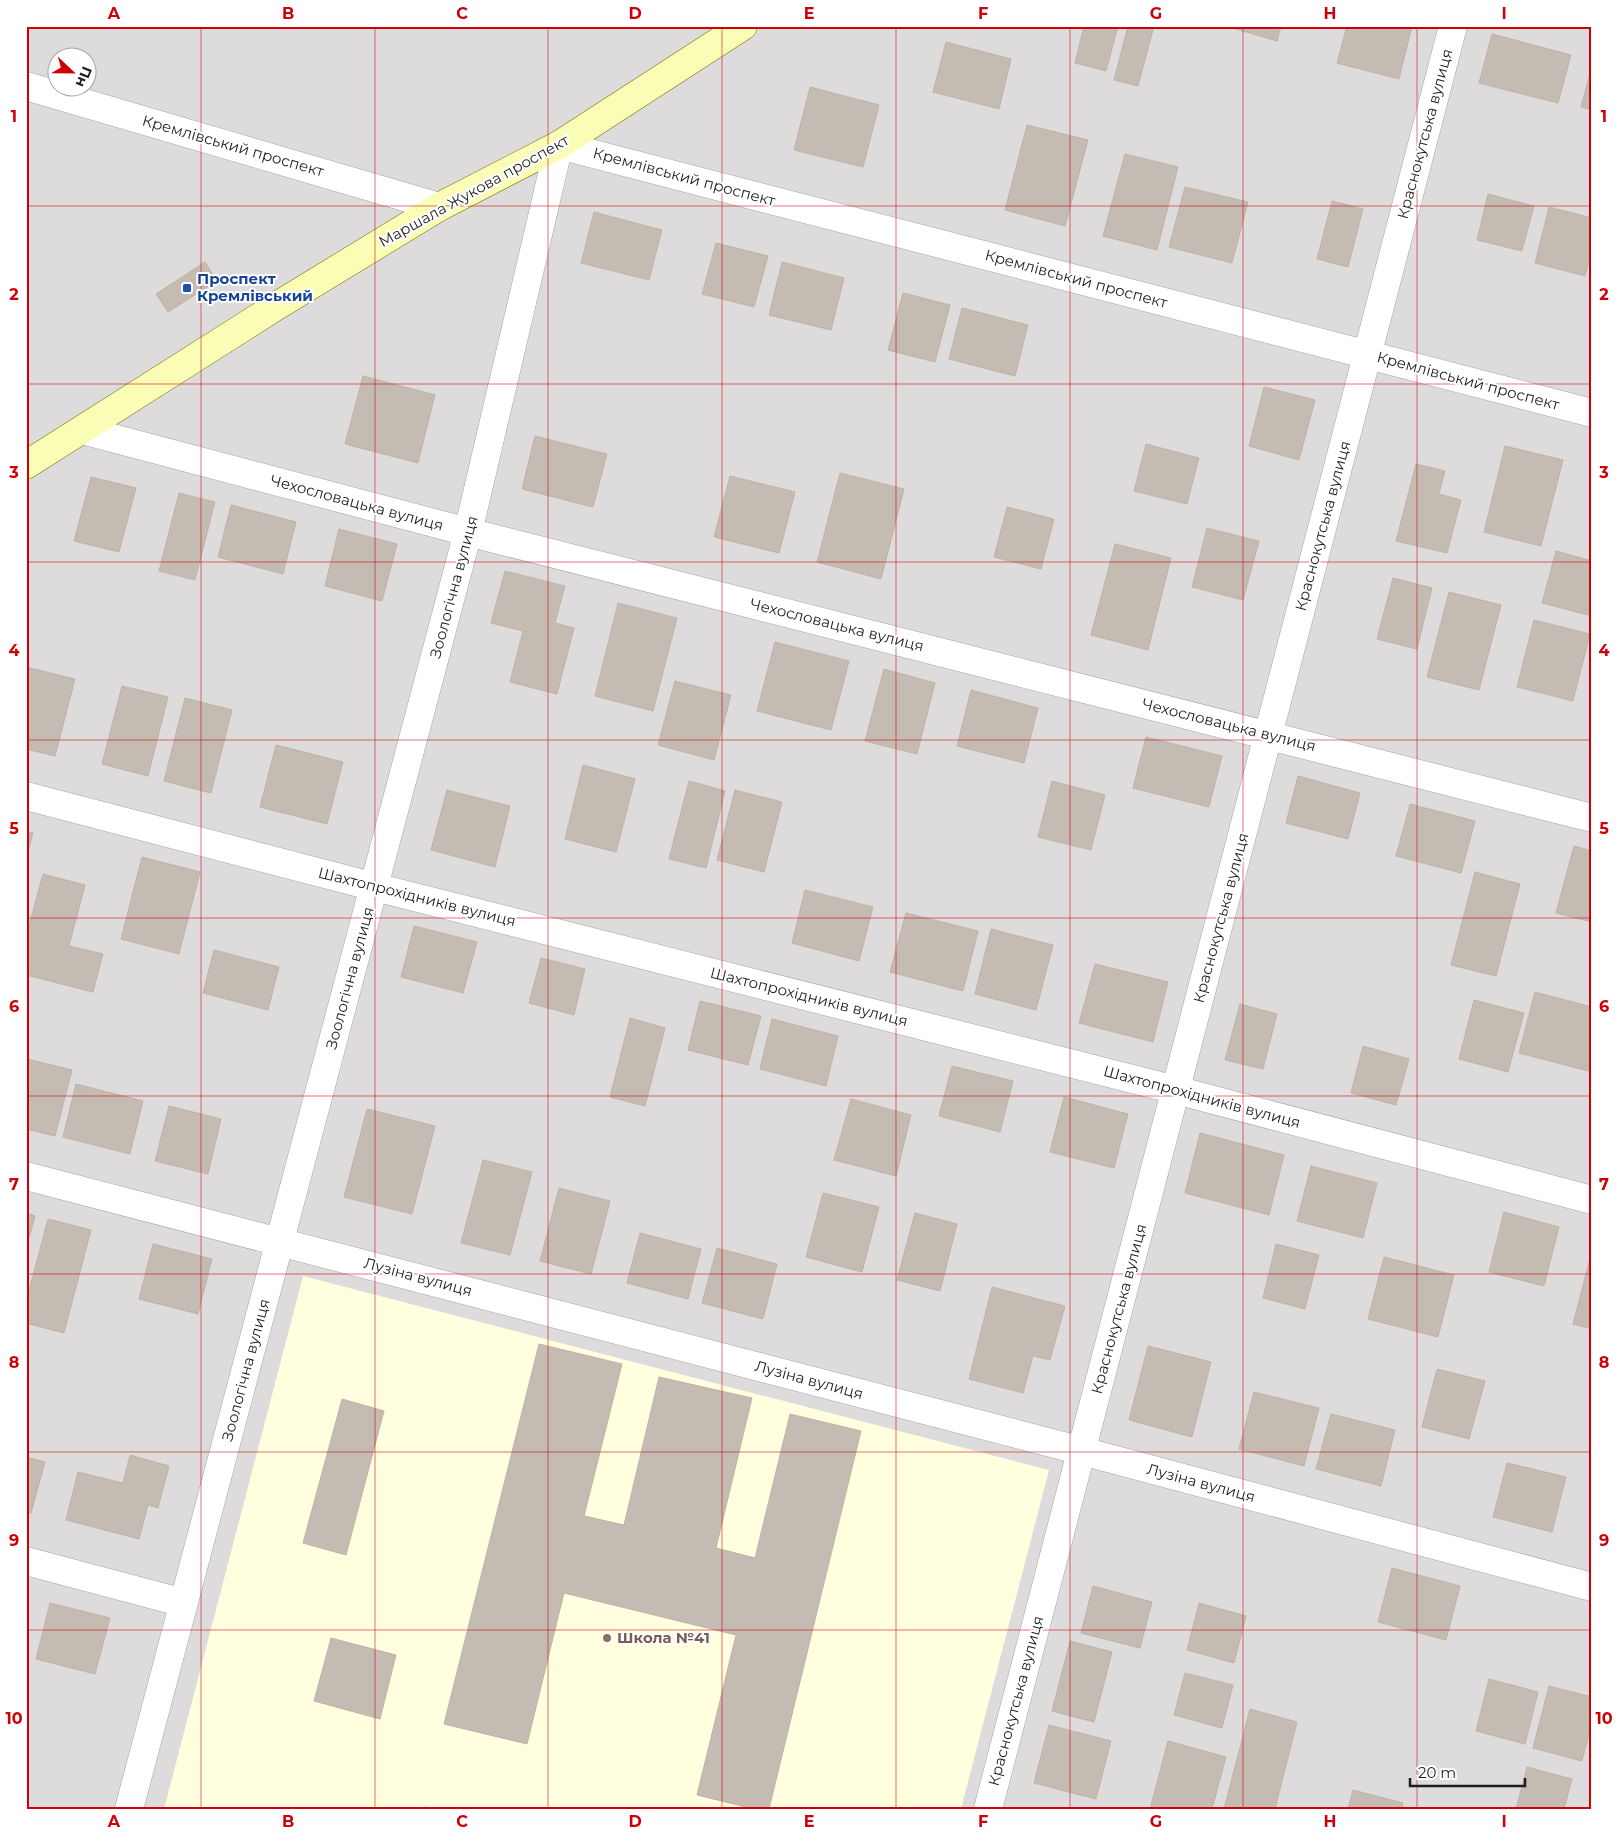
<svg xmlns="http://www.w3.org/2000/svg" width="1618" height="1835" viewBox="0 0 1618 1835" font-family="Montserrat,sans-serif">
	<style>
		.residential { fill: #dddbdb; fill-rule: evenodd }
		.education { fill: #fffede }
		.building { fill: #c4bbb3; stroke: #c2b1a6 }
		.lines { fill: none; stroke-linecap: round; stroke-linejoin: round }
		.street-casing { stroke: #a5a5a5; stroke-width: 29 }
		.secondary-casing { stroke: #727a01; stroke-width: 29 }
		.street { stroke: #fff; stroke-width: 28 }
		.secondary { stroke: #fbfcb6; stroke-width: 28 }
		.grid { fill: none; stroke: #cd0009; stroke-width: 1; stroke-opacity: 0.55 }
		.transit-dot { fill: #1a4fb4; stroke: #fff; stroke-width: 2 }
		.education-dot { fill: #8d6e63; stroke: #fff; stroke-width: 2 }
		.labels { text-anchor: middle; stroke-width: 4; stroke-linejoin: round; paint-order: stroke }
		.street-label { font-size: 15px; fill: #1e1e1e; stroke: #fff }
		.transit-label { font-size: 15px; font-weight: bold; fill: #164399; stroke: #fff; text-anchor: start }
		.education-label { font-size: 15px; font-weight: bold; fill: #785e54; stroke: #fff; text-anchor: start }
		.neatline { fill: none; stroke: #cd0009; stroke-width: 2 }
		.grid-label { font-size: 16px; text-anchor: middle; font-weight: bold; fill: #cd0009 }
	</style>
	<rect width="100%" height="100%" fill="#f0ebe4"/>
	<path class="residential" d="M 26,26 L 1592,26 L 1592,1809 L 26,1809 ZM 58,58 L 88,58 L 88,88 L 58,88 Z"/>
	<path class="education" d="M 303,1276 L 1049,1470 L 961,1809 L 434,1809 L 425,1806 L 423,1809 L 164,1809 Z"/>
	<path class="building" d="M 1084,26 L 1118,26 L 1106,71 L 1075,63 Z
		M 1128,26 L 1154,26 L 1138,86 L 1114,80 Z
		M 1226,26 L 1281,26 L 1277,41 Z
		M 1347,26 L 1412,26 L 1399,79 L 1337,63 Z
		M 1492,34 L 1571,55 L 1558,103 L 1479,83 Z
		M 946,42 L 1011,59 L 999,109 L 933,92 Z
		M 1592,66 L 1592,110 L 1581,107 Z
		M 810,87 L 879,105 L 863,167 L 794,150 Z
		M 1027,125 L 1088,140 L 1065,226 L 1005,210 Z
		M 1125,154 L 1178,167 L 1157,250 L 1103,236 Z
		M 1185,187 L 1248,202 L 1232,263 L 1169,247 Z
		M 1488,194 L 1534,206 L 1522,251 L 1477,240 Z
		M 1332,201 L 1363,209 L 1348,267 L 1317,259 Z
		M 1549,207 L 1592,218 L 1592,248 L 1585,276 L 1535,263 Z
		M 594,212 L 662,230 L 649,280 L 581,263 Z
		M 716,243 L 768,256 L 754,307 L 702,294 Z
		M 205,262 L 217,281 L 168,312 L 156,294 Z
		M 782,262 L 844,278 L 831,330 L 769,315 Z
		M 903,293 L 950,305 L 935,362 L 888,350 Z
		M 962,308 L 1028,325 L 1015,376 L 949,359 Z
		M 363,376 L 435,395 L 418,463 L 345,444 Z
		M 1264,387 L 1315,400 L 1299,460 L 1249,446 Z
		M 535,436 L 607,454 L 593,507 L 522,489 Z
		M 1146,444 L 1199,458 L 1187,504 L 1134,491 Z
		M 1505,446 L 1563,460 L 1541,546 L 1484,532 Z
		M 1416,464 L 1445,471 L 1439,494 L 1461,500 L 1447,553 L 1396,541 Z
		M 840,473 L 904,489 L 881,579 L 817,562 Z
		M 730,476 L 795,492 L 779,553 L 714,537 Z
		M 91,477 L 136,488 L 119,552 L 74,541 Z
		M 179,493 L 215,502 L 195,580 L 159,571 Z
		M 231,505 L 296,522 L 283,574 L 218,557 Z
		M 1007,507 L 1054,519 L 1041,569 L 994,557 Z
		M 1207,528 L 1259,541 L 1243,600 L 1192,587 Z
		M 339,529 L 397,544 L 382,601 L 325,586 Z
		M 1115,544 L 1171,558 L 1148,650 L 1091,635 Z
		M 1556,551 L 1592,561 L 1592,616 L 1542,603 Z
		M 505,571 L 565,586 L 555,623 L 574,628 L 557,694 L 510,682 L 523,631 L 491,623 Z
		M 1393,578 L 1432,588 L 1417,649 L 1377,639 Z
		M 1449,592 L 1501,605 L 1479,690 L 1427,677 Z
		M 618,603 L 677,618 L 653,711 L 595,696 Z
		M 1534,620 L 1590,634 L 1573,701 L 1517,687 Z
		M 775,642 L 849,661 L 831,730 L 757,711 Z
		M 26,667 L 75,679 L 55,756 L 26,749 Z
		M 884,669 L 935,683 L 917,754 L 865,741 Z
		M 675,681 L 731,695 L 714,760 L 658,745 Z
		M 122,686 L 168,697 L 148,776 L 102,764 Z
		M 971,690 L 1038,708 L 1024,763 L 957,746 Z
		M 185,698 L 232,710 L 211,793 L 164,781 Z
		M 1146,737 L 1222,756 L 1209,807 L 1133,788 Z
		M 276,745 L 343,762 L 327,824 L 260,807 Z
		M 583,765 L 635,779 L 616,852 L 565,839 Z
		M 1298,776 L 1360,793 L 1348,839 L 1286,823 Z
		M 689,781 L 725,791 L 706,868 L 669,859 Z
		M 1052,781 L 1105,795 L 1091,850 L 1038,837 Z
		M 447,790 L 510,806 L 495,867 L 431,850 Z
		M 735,790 L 782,802 L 764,872 L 717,860 Z
		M 1410,804 L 1475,821 L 1461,873 L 1396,856 Z
		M 26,832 L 33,833 L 26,858 Z
		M 1574,846 L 1592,851 L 1592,922 L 1556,913 Z
		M 142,857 L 200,872 L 179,954 L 121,939 Z
		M 1475,872 L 1520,884 L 1496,976 L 1451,965 Z
		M 43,874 L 85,885 L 69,946 L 103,954 L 93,992 L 26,975 L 26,937 Z
		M 805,890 L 873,907 L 859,961 L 792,943 Z
		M 906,913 L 978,931 L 963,991 L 890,972 Z
		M 414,926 L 477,942 L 463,993 L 401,977 Z
		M 991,929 L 1053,945 L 1036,1010 L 975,994 Z
		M 214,950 L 279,967 L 268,1010 L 203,993 Z
		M 541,958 L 585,969 L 574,1015 L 529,1003 Z
		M 1095,964 L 1168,982 L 1153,1042 L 1079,1023 Z
		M 1535,992 L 1592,1007 L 1592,1072 L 1519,1053 Z
		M 1474,1000 L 1524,1013 L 1508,1072 L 1459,1059 Z
		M 700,1001 L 761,1016 L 748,1065 L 688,1050 Z
		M 1240,1004 L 1277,1014 L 1263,1069 L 1225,1060 Z
		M 630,1018 L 665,1028 L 645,1106 L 610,1097 Z
		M 772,1019 L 838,1036 L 826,1086 L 760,1069 Z
		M 1363,1046 L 1409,1059 L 1396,1105 L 1351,1093 Z
		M 27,1059 L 72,1070 L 55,1136 L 26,1129 Z
		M 952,1066 L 1013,1081 L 1000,1132 L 939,1116 Z
		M 76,1084 L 143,1101 L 130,1154 L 63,1137 Z
		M 1064,1097 L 1128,1114 L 1114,1168 L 1050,1152 Z
		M 851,1099 L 911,1115 L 896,1176 L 834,1160 Z
		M 169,1106 L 221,1119 L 208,1174 L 155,1161 Z
		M 367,1109 L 435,1126 L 412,1214 L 344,1197 Z
		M 1200,1133 L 1284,1155 L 1269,1215 L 1185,1193 Z
		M 483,1160 L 532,1172 L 510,1255 L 461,1243 Z
		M 1311,1166 L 1377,1183 L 1363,1238 L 1297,1221 Z
		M 559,1188 L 610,1201 L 591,1274 L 540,1261 Z
		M 823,1193 L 879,1207 L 862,1272 L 806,1257 Z
		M 1504,1212 L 1559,1227 L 1544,1286 L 1489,1272 Z
		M 26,1213 L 35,1216 L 26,1249 Z
		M 915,1213 L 957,1224 L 940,1291 L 897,1280 Z
		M 48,1219 L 91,1230 L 64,1333 L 26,1323 L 26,1302 Z
		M 640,1233 L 701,1249 L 688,1299 L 627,1283 Z
		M 153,1244 L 212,1259 L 198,1314 L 139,1299 Z
		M 1276,1244 L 1319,1255 L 1305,1309 L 1263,1298 Z
		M 717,1248 L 777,1264 L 763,1319 L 702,1303 Z
		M 1592,1251 L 1592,1329 L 1573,1324 Z
		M 1384,1257 L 1454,1275 L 1438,1337 L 1368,1319 Z
		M 992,1287 L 1065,1306 L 1050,1360 L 1033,1356 L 1023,1393 L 969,1379 Z
		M 539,1344 L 622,1364 L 584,1516 L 624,1525 L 659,1377 L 752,1398 L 716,1548 L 755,1558 L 790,1414 L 861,1431 L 769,1809 L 754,1809 L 697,1795 L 736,1635 L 564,1593 L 527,1744 L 444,1724 Z
		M 1148,1346 L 1211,1362 L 1192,1437 L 1129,1420 Z
		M 1437,1369 L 1485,1381 L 1469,1439 L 1422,1427 Z
		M 1254,1392 L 1319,1408 L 1304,1466 L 1239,1449 Z
		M 342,1399 L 384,1411 L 346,1555 L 303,1543 Z
		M 1331,1414 L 1395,1430 L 1381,1486 L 1316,1469 Z
		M 130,1455 L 169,1466 L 158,1508 L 148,1505 L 139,1539 L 66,1520 L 78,1472 L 123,1483 Z
		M 26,1457 L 45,1462 L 31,1513 L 26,1512 Z
		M 1507,1463 L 1566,1477 L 1552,1532 L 1493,1517 Z
		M 1392,1568 L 1460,1586 L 1446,1640 L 1378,1622 Z
		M 1093,1586 L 1152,1602 L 1140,1648 L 1081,1633 Z
		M 50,1603 L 110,1618 L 95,1674 L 36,1659 Z
		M 1199,1603 L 1246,1616 L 1234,1663 L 1187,1650 Z
		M 331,1638 L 396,1655 L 380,1719 L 314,1701 Z
		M 1070,1641 L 1112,1652 L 1094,1722 L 1052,1711 Z
		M 1185,1673 L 1233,1685 L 1222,1728 L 1174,1715 Z
		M 1489,1679 L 1538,1692 L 1525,1744 L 1476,1731 Z
		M 1549,1686 L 1592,1697 L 1592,1722 L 1582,1761 L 1533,1748 Z
		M 1250,1709 L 1297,1722 L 1275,1809 L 1224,1809 Z
		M 1049,1725 L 1111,1741 L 1096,1799 L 1034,1783 Z
		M 1168,1741 L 1226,1757 L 1212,1809 L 1150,1809 Z
		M 1527,1767 L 1572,1779 L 1564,1809 L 1516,1809 Z
		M 1353,1790 L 1403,1803 L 1402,1809 L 1348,1809 Z"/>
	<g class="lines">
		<defs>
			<path id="street" d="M 26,86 L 439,207
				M 82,430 L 468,532 L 1592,818
				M 26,796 L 375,887 L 1176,1090 L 1592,1200
				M 26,1176 L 1082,1451 L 1592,1587
				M 26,1561 L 184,1603
				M 129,1809 L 468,532 L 559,145 L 1592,413
				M 988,1809 L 1453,26"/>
			<path id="secondary" d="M 26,465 L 275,307 L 439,207 L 559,145 L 743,26"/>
		</defs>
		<use href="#street" class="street-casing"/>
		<use href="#secondary" class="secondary-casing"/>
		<use href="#street" class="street"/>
		<use href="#secondary" class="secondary"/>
	</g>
	<path class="grid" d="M 201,26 L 201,1809M 375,26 L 375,1809M 548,26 L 548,1809M 722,26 L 722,1809M 896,26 L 896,1809M 1070,26 L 1070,1809M 1243,26 L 1243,1809M 1417,26 L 1417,1809M 26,206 L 1592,206M 26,384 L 1592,384M 26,562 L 1592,562M 26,740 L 1592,740M 26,918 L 1592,918M 26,1096 L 1592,1096M 26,1274 L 1592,1274M 26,1452 L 1592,1452M 26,1630 L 1592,1630"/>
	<rect class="transit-dot" x="182" y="283" width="10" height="10" rx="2.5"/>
	<circle class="education-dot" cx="607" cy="1638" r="5"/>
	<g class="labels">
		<g class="street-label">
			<text transform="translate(1425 134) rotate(-75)" y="5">Краснокутська вулиця</text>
			<text transform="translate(233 146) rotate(16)" y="5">Кремлівський проспект</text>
			<text transform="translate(684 177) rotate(15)" y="5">Кремлівський проспект</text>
			<text transform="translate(474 191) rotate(-29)" y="5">Маршала Жукова проспект</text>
			<text transform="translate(1076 279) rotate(15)" y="5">Кремлівський проспект</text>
			<text transform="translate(1468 381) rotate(15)" y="5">Кремлівський проспект</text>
			<text transform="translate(357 503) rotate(15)" y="5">Чехословацька вулиця</text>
			<text transform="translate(1323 526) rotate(-75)" y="5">Краснокутська вулиця</text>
			<text transform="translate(454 587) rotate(-75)" y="5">Зоологічна вулиця</text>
			<text transform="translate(837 625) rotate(14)" y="5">Чехословацька вулиця</text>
			<text transform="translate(1229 725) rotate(14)" y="5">Чехословацька вулиця</text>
			<text transform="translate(417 897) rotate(14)" y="5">Шахтопрохідників вулиця</text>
			<text transform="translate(1221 918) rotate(-75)" y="5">Краснокутська вулиця</text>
			<text transform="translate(350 978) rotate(-75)" y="5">Зоологічна вулиця</text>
			<text transform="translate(809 997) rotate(14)" y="5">Шахтопрохідників вулиця</text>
			<text transform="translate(1202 1097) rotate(15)" y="5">Шахтопрохідників вулиця</text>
			<text transform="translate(418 1277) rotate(15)" y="5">Лузіна вулиця</text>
			<text transform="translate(1119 1309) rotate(-75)" y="5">Краснокутська вулиця</text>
			<text transform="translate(246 1370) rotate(-75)" y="5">Зоологічна вулиця</text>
			<text transform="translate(809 1380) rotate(15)" y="5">Лузіна вулиця</text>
			<text transform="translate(1201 1483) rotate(15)" y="5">Лузіна вулиця</text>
			<text transform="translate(1016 1701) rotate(-75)" y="5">Краснокутська вулиця</text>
		</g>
		<g class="transit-label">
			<text x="197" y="284">Проспект<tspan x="197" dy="17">Кремлівський</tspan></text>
		</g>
		<g class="education-label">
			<text x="617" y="1643">Школа №41</text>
		</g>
	</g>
	<rect width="1618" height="1835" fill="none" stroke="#ffffff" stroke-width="55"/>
	<g transform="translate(72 72) rotate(112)"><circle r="24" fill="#ffffff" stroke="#a5a5a5"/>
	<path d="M0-4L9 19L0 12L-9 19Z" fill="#cd0009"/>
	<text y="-8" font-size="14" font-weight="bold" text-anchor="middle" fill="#1e1e1e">Пн</text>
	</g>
	<path d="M1410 1778v8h115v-8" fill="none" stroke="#1e1e1e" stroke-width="2.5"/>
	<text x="1418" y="1778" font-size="15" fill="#1e1e1e" stroke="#ffffff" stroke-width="4" paint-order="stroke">20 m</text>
	<rect x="28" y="28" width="1562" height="1780" class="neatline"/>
	<g class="grid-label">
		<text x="114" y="19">A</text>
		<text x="288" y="19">B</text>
		<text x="462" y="19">C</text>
		<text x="635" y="19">D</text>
		<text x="809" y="19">E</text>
		<text x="983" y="19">F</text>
		<text x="1156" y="19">G</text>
		<text x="1330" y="19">H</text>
		<text x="1504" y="19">I</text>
		<text x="14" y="122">1</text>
		<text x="1604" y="122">1</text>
		<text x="14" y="300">2</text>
		<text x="1604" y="300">2</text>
		<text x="14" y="478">3</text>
		<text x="1604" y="478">3</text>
		<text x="14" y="656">4</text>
		<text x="1604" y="656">4</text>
		<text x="14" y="834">5</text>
		<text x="1604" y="834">5</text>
		<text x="14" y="1012">6</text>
		<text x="1604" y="1012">6</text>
		<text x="14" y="1190">7</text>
		<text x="1604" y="1190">7</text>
		<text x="14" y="1368">8</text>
		<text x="1604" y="1368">8</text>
		<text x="14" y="1546">9</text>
		<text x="1604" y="1546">9</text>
		<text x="14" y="1724">10</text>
		<text x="1604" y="1724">10</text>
		<text x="114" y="1827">A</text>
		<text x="288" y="1827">B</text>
		<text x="462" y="1827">C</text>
		<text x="635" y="1827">D</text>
		<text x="809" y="1827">E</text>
		<text x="983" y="1827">F</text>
		<text x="1156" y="1827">G</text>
		<text x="1330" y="1827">H</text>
		<text x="1504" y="1827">I</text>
	</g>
</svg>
